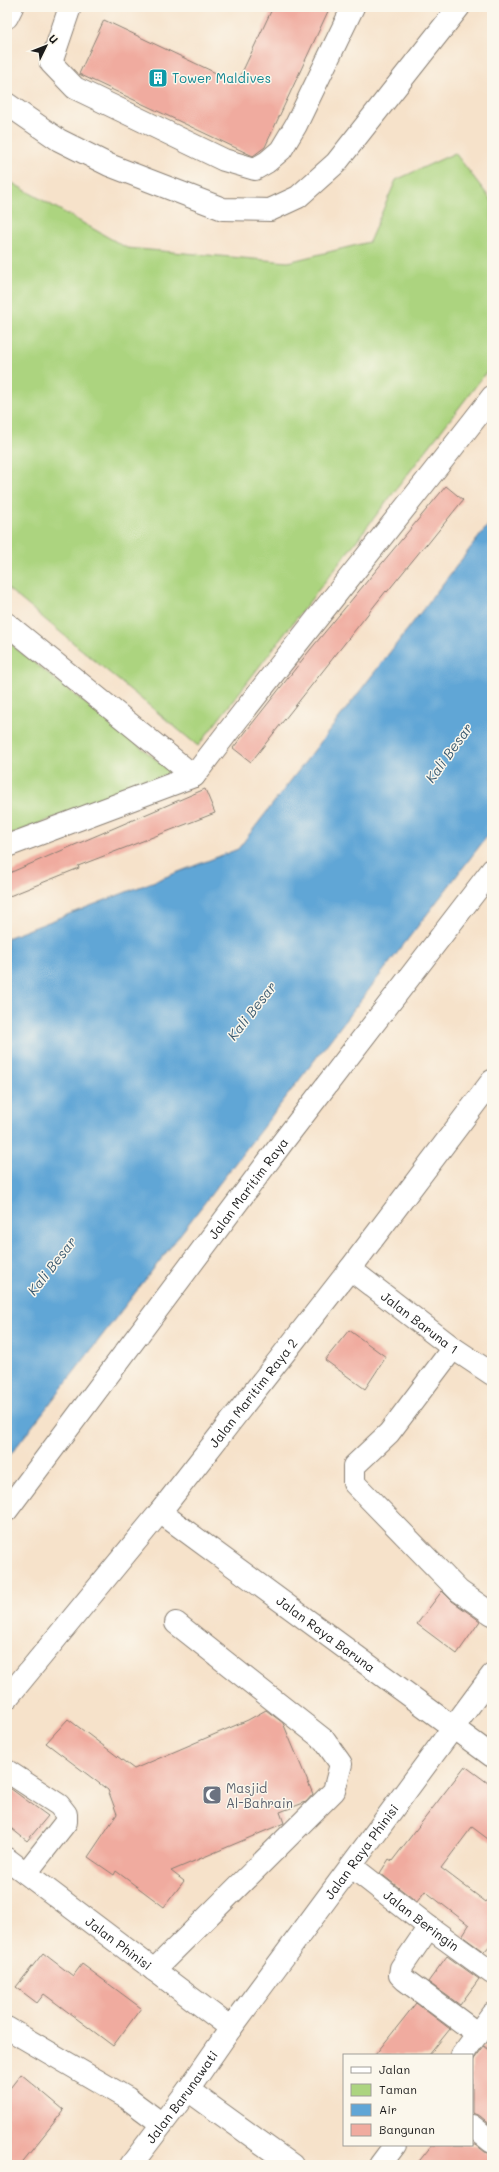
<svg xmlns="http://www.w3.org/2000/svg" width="499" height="2172" viewBox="0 0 499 2172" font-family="Mali,sans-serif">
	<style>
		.green { fill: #acd47f; stroke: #64784e }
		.water { fill: #60a6d6; stroke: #3e6179 }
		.building { fill: #f0ab9f }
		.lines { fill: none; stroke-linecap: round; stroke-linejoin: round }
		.minor-casing { stroke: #897f73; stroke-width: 24 }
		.minor { stroke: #fff; stroke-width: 22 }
		.labels { text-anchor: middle; stroke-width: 3; stroke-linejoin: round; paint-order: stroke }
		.culture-label { font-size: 13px; fill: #0d838f; stroke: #fbf7ec; text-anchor: start }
		.street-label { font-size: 13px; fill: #1c1c1c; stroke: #fbf7ec }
		.worship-label { font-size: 13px; fill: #5b616d; stroke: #fbf7ec; text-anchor: start }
		.water-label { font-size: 14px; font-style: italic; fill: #3b5a70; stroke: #fbf7ec }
	</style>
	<rect width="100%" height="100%" fill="#fbf7ec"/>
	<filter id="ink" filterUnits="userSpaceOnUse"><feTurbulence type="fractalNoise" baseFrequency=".025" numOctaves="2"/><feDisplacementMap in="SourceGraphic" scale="8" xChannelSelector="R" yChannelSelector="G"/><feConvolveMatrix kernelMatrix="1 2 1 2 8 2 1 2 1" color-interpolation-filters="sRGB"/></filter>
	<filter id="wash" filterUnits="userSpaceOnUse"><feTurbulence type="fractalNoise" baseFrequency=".012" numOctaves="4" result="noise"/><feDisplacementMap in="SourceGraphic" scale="16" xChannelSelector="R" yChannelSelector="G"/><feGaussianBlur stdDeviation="0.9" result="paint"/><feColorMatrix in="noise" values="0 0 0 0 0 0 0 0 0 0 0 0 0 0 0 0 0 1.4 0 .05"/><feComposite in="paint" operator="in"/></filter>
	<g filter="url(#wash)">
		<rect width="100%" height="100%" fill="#f6e2ca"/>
		<path class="green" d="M 455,153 L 492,201 L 492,365 L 198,746 L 7,588 L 7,180 L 127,248 L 288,262 L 369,242 L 396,180 Z
			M 7,641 L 172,772 L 7,836 Z"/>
		<path class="water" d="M 492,520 L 492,830 L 7,1459 L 7,938 L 238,849 Z"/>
		<g id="blocks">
			<path class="building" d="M 273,7 L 330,7 L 265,147 L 253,156 L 79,74 L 104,20 L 237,83 Z
				M 446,486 L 463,500 L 427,545 L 426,544 L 387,592 L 386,591 L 251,762 L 233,748 L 310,650 Z
				M 205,789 L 215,813 L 78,866 L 79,868 L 7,897 L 7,874 Z
				M 349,1330 L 386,1357 L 365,1389 L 325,1360 Z
				M 442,1591 L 452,1601 L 480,1621 L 457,1654 L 417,1624 Z
				M 266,1710 L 283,1723 L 313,1794 L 306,1802 L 280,1812 L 284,1823 L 171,1871 L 184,1881 L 164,1907 L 116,1871 L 114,1875 L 88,1857 L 117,1814 L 108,1790 L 46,1743 L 68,1719 L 134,1769 L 248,1720 Z
				M 465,1766 L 492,1786 L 492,1842 L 472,1827 L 441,1868 L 486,1902 L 492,1894 L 492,1943 L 484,1952 L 462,1936 L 469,1925 L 425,1891 L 417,1902 L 380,1873 L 389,1859 L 392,1861 Z
				M 7,1786 L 48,1816 L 27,1841 L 7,1825 Z
				M 43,1953 L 73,1976 L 82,1964 L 141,2008 L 113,2046 L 44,1994 L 37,2003 L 16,1987 Z
				M 447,1956 L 479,1979 L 460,2005 L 428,1982 Z
				M 416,2003 L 450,2029 L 429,2055 L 375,2055 Z
				M 484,2046 L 492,2052 L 492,2126 L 480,2116 L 472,2113 L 472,2062 Z
				M 21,2074 L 64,2110 L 20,2165 L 7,2165 L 7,2092 Z
				M 432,2145 L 476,2145 L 485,2152 L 492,2154 L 492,2165 L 416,2165 Z"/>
		</g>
	</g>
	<g filter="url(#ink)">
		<use href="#blocks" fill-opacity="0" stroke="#897f73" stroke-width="1"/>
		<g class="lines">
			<defs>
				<g id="minor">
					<path d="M 70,7 L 51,63 L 75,88 L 224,160 L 255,169 L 267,162 L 281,150 L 296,125 L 353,7"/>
					<path d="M 7,17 L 12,7"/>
					<path d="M 7,104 L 59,140 L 109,165 L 223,209 L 270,210 L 298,197 L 336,163 L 459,7"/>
					<path d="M 7,624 L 194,776 C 291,648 394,524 492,397"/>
					<path d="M 7,846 L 194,776"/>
					<path id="s1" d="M 350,1269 L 453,1348 L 492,1374"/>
					<path d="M 453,1348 L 389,1433 L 354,1466 L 354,1483 L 459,1591 L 492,1614"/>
					<path id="s2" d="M 7,1510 L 282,1143 L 492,870"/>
					<path id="s3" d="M 160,1512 L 492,1756"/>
					<path id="s4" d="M 7,1698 L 160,1512 L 350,1269 L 492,1081"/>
					<path d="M 7,1771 L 59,1805 L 66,1814 L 66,1822 L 26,1873"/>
					<path id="s5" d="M 7,1859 L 231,2028"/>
					<path id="s6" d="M 351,1866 L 429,1927 L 492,1973"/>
					<path d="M 429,1927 L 401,1968 L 400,1975 L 405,1980 L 478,2034"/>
					<path d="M 154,1970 L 334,1791 L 341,1764 L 324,1740 L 176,1623"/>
					<path d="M 7,2028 L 127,2098 L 162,2124"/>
					<path d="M 462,2055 L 492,2014"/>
					<path d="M 188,2090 L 292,2165"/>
					<path d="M 472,2126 L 492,2142"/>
					<path id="s7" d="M 131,2165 L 188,2090 L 231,2028 L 492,1675"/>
					<path d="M 380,2165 L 395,2145"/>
				</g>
			</defs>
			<use href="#minor" class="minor-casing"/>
			<use href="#minor" class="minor"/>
		</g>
	</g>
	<defs>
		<symbol id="building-square" viewBox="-11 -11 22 22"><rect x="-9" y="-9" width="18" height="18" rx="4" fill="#0f9aa8" stroke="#fbf7ec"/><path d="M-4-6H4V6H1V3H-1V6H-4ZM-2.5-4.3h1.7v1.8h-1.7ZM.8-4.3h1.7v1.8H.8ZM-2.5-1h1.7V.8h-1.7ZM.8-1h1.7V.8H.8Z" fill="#fff"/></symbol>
		<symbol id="mosque-square" viewBox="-11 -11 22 22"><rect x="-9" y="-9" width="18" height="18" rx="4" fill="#6b7280" stroke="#fbf7ec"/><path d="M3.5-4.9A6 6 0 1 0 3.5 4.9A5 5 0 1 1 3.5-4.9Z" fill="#fff"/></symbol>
	</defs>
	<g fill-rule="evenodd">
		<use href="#building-square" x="147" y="67" width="22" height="22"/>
		<use href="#mosque-square" x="201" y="1784" width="22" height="22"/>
	</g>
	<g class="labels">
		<g class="culture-label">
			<text x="172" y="83">Tower Maldives</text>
		</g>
		<g class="street-label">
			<text dy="5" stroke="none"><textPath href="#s2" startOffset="402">Jalan Maritim Raya</textPath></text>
			<text dy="5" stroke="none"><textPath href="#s1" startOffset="88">Jalan Baruna 1</textPath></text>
			<text dy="5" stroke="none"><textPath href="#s4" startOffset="392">Jalan Maritim Raya 2</textPath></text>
			<text dy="5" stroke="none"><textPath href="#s3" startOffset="206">Jalan Raya Baruna</textPath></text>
			<text dy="5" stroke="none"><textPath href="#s7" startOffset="389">Jalan Raya Phinisi</textPath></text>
			<text dy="5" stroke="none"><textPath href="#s6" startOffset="89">Jalan Beringin</textPath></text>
			<text dy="5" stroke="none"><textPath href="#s5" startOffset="140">Jalan Phinisi</textPath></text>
			<text dy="5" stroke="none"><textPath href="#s7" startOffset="85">Jalan Barunawati</textPath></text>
		</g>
		<g class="worship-label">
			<text x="226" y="1793">Masjid<tspan x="226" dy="15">Al-Bahrain</tspan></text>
		</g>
		<g class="water-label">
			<text transform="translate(449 753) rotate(-54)" y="5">Kali Besar</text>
			<text transform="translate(252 1011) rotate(-52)" y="5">Kali Besar</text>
			<text transform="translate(52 1266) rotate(-52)" y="5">Kali Besar</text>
		</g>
	</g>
	<rect width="499" height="2172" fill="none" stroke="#fbf7ec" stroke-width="24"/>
	<rect x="343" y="2054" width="130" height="92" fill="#fbf7ec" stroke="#a29f99"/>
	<rect x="351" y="2067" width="20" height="6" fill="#ffffff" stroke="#a29f99"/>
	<text x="379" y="2074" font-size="12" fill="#1c1c1c">Jalan</text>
	<rect x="351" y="2084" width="20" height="12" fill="#acd47f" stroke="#a29f99"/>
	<text x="379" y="2094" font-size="12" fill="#1c1c1c">Taman</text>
	<rect x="351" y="2104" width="20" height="12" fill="#60a6d6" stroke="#a29f99"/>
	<text x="379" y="2114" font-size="12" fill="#1c1c1c">Air</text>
	<rect x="351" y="2124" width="20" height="12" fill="#f0ab9f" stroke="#a29f99"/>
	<text x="379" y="2134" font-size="12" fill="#1c1c1c">Bangunan</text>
	<g transform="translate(46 46) rotate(47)" stroke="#fbf7ec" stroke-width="3" paint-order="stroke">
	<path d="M0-3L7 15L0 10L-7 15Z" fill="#1c1c1c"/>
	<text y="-6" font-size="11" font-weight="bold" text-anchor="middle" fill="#1c1c1c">U</text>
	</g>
</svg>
